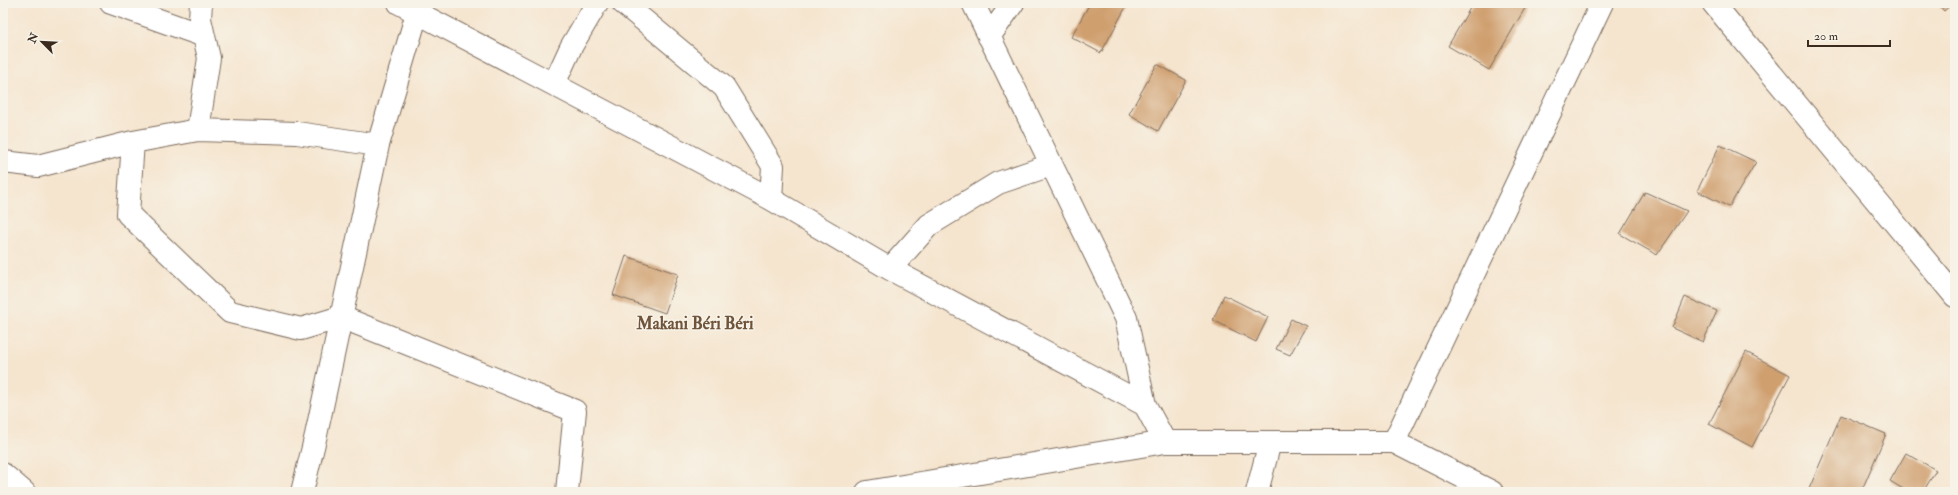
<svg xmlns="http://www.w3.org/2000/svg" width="1958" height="495" viewBox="0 0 1958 495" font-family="'IM FELL Double Pica',serif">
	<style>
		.building { fill: #cf9f6e }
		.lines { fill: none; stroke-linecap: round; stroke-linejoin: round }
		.minor-casing { stroke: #7c6b5c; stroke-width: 24 }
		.primary-casing { stroke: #7c6b5c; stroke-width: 24 }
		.minor { stroke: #fff; stroke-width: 22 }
		.primary { stroke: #fff; stroke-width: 22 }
		.labels { text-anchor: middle; stroke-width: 3; stroke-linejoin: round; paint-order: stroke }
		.district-label { font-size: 17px; font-weight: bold; fill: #6f533a; stroke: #f7f3e8 }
	</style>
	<rect width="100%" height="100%" fill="#f7f3e8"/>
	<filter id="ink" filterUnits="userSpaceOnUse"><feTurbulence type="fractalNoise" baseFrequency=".025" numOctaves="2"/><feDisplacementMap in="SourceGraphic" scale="8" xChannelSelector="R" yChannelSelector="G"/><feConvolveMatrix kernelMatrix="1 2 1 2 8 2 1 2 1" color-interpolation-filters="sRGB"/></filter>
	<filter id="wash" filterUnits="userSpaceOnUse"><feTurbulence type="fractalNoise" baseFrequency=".012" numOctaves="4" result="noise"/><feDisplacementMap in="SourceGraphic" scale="16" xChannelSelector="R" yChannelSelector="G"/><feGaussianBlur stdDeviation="0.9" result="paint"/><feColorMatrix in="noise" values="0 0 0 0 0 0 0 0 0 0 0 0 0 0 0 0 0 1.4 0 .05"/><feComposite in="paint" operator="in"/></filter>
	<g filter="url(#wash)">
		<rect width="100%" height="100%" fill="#f5e5cf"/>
		<g id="blocks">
			<path class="building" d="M 1090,3 L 1128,3 L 1101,53 L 1071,37 Z
				M 1473,3 L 1528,3 L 1489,70 L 1448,46 Z
				M 1937,3 L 1953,3 L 1944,11 Z
				M 1157,64 L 1186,80 L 1158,131 L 1129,114 Z
				M 1720,145 L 1756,162 L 1729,207 L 1697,191 Z
				M 1645,192 L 1687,211 L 1657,255 L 1620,234 Z
				M 626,256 L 678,274 L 665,313 L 613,295 Z
				M 1224,295 L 1268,317 L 1256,342 L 1213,320 Z
				M 1685,297 L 1717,311 L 1703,342 L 1672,328 Z
				M 1291,319 L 1306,326 L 1290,355 L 1276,349 Z
				M 1746,352 L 1790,375 L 1752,447 L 1709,424 Z
				M 1841,415 L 1886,434 L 1861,492 L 1815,492 L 1809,489 Z
				M 1906,453 L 1936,470 L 1923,492 L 1908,492 L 1890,481 Z"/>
		</g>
	</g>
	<g filter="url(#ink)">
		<use href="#blocks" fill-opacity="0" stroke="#7c6b5c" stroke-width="1"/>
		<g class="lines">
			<defs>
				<path id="minor" d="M 111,3 L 204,36
					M 399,3 L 771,199 L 890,269 L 1145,405 L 1165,442
					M 623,3 L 724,87 L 773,166 L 771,199
					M 973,3 L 1126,318 L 1145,405
					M 989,37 L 1013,3
					M 554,84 L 571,47 L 597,3
					M 198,130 L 209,58 L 200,19 L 201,3
					M 133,142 L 128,214 L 230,312 L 301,329 L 341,317 L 575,411 L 567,492
					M 3,162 L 38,166 L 133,142 L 198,130 L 297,133 L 378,145
					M 890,269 L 929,225 L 998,183 L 1051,165
					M 1394,442 L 1492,492
					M 3,474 L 24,492
					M 302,492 L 316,435 L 378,145 L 420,3
					M 867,492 L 1165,442 L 1394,442 L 1602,3
					M 1257,492 L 1270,442"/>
				<path id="primary" d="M 1713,3 L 1955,296"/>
			</defs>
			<use href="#minor" class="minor-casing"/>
			<use href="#primary" class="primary-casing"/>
			<use href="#minor" class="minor"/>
			<use href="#primary" class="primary"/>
		</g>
	</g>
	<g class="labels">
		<g class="district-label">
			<text x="695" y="329">Makani Béri Béri</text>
		</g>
	</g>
	<rect width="1958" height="495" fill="none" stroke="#f7f3e8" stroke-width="16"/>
	<g transform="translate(42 42) rotate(294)" stroke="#f7f3e8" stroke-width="3" paint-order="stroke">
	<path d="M0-3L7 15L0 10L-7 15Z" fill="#3b2a1e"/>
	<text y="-6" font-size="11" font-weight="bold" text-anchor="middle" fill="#3b2a1e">N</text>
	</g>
	<path d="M1808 40v6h82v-6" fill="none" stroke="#3b2a1e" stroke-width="2"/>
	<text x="1814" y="40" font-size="12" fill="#3b2a1e" stroke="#f7f3e8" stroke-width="3" paint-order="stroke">20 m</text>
</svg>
